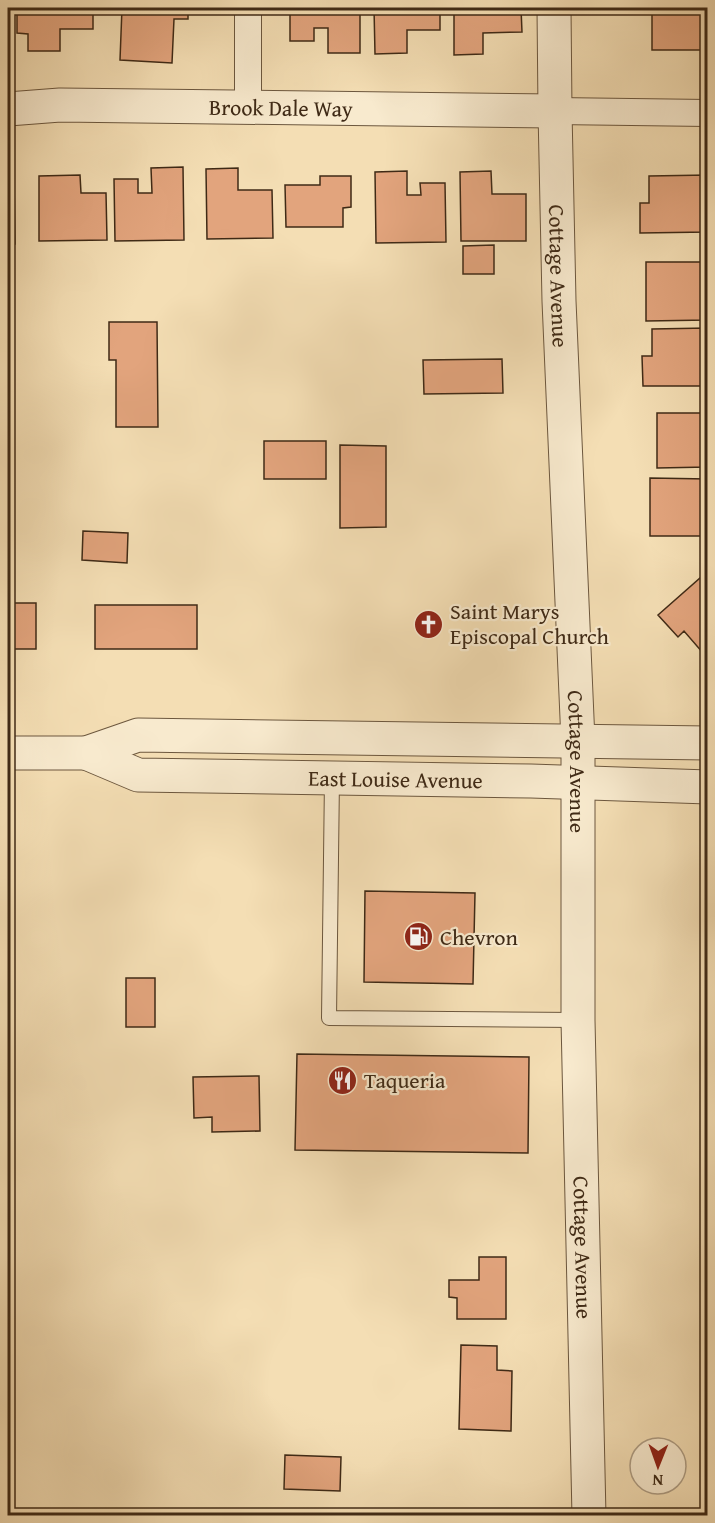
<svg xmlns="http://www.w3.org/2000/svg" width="715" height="1523" viewBox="0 0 715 1523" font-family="'Gentium Book Plus',serif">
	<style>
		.building { fill: #e2a47d; stroke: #3f2a16; stroke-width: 1.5 }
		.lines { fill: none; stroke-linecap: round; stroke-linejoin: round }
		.service-casing { stroke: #6c573e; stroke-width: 16 }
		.minor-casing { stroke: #6c573e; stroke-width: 28 }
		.tertiary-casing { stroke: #6c573e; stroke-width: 35 }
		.service { stroke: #f8eace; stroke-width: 14 }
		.minor { stroke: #f8eace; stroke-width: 26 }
		.tertiary { stroke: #f8eace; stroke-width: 33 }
		.labels { text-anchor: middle; stroke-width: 4.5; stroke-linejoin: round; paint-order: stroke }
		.street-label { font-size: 22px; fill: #3f2a16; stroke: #f8eace }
		.poi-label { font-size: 22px; fill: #3f2a16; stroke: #f8eace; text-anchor: start }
	</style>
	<rect width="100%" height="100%" fill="#f4deb4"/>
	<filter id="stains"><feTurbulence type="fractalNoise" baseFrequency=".00333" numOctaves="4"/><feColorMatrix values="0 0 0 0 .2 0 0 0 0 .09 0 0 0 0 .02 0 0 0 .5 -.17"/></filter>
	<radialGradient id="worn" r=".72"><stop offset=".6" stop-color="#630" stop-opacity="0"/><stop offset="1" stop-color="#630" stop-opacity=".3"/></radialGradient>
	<path class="building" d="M 17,8 L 93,8 L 93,29 L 60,29 L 60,51 L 28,51 L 28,34 L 17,33 Z
		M 122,8 L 188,8 L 188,19 L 174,19 L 172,63 L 120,60 Z
		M 290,8 L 360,8 L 360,53 L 328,53 L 328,28 L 314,28 L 314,41 L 290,41 Z
		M 374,8 L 440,8 L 440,30 L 407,30 L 407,53 L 375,54 Z
		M 454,8 L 521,8 L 522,32 L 483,33 L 483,54 L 454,55 Z
		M 652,8 L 703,8 L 703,15 L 708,15 L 708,50 L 652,50 Z
		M 183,167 L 184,240 L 115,241 L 114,179 L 138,179 L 138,193 L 152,193 L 151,168 Z
		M 238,168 L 238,190 L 272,190 L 273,238 L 207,239 L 206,169 Z
		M 407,171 L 407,195 L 421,195 L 420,183 L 445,183 L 446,242 L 376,243 L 375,172 Z
		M 491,171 L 492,194 L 526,194 L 526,241 L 461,241 L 460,172 Z
		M 80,175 L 81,193 L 106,193 L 107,240 L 39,241 L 39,176 Z
		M 708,175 L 708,232 L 640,233 L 640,203 L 649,203 L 649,176 Z
		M 320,176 L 351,176 L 351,207 L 343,208 L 343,227 L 286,227 L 285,185 L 320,185 Z
		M 8,179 L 14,179 L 15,244 L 8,244 Z
		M 494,245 L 494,274 L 463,274 L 463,246 Z
		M 646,262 L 708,262 L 708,320 L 646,321 Z
		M 109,322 L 157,322 L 158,427 L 116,427 L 116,360 L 109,360 Z
		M 708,328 L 708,386 L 643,386 L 642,356 L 652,356 L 652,329 Z
		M 502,359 L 503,393 L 424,394 L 423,360 Z
		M 657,413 L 705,413 L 708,467 L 657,468 Z
		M 264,441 L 326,441 L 326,479 L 264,479 Z
		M 340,445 L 386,446 L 386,527 L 340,528 Z
		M 650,478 L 708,479 L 708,514 L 702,514 L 702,536 L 650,536 Z
		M 83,531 L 128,533 L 127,563 L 82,560 Z
		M 708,571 L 708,649 L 703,653 L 684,631 L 678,637 L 658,615 Z
		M 8,603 L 36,603 L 36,649 L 8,649 Z
		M 95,605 L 197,605 L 197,649 L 95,649 Z
		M 365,891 L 475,893 L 473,984 L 364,982 Z
		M 126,978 L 155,978 L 155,1027 L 126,1027 Z
		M 297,1054 L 529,1057 L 528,1153 L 295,1150 Z
		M 259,1076 L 260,1131 L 212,1132 L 212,1117 L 194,1118 L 193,1077 Z
		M 479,1257 L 506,1257 L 506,1319 L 457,1319 L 457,1298 L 449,1297 L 449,1280 L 479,1280 Z
		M 461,1345 L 497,1346 L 497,1370 L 512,1371 L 511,1431 L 459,1429 Z
		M 285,1455 L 341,1457 L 340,1491 L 284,1489 Z"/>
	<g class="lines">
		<defs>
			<path id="service" d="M 332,778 L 329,1018 L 578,1020"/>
			<path id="minor" d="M 248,8 L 248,108
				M 555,111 L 708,113"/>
			<g id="tertiary">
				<path id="s1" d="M 554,8 L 555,111 L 559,301 L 578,741 L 578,1020 L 589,1516"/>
				<path id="s2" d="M 8,109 L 60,105 L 555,111"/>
				<path d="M 8,753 L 86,753 L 138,735 L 708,743"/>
				<path id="s3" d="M 86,753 L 138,775 L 531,781 L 708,787"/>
			</g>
		</defs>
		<use href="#service" class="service-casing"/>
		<use href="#minor" class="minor-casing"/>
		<use href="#tertiary" class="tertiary-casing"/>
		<use href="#service" class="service"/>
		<use href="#minor" class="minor"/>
		<use href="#tertiary" class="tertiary"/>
	</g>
	<defs>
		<symbol id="church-disc" viewBox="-11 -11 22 22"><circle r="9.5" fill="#8f2418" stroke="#f8eace"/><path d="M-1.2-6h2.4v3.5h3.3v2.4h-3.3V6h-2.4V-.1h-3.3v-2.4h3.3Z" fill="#fff"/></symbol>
		<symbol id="fuel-disc" viewBox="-11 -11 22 22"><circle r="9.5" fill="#8f2418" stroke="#f8eace"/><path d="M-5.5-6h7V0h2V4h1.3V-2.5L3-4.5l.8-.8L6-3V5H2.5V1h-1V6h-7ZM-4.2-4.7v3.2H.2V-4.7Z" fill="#fff"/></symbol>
		<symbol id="restaurant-disc" viewBox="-11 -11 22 22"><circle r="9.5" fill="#8f2418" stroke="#f8eace"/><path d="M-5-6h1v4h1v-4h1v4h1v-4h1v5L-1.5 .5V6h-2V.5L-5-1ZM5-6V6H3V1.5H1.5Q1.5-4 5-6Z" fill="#fff"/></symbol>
	</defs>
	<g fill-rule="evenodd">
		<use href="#church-disc" x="412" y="608" width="33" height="33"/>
		<use href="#fuel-disc" x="402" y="920" width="33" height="33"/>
		<use href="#restaurant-disc" x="326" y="1064" width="33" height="33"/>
	</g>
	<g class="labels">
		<g class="street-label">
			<text dy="8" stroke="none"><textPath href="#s2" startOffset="273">Brook Dale Way</textPath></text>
			<text dy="8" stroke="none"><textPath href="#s1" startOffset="268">Cottage Avenue</textPath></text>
			<text dy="8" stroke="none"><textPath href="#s1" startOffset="754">Cottage Avenue</textPath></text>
			<text dy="8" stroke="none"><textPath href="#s3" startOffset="314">East Louise Avenue</textPath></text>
			<text dy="8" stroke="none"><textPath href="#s1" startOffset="1240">Cottage Avenue</textPath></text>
		</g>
		<g class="poi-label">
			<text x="450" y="619">Saint Marys<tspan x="450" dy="25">Episcopal Church</tspan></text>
			<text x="440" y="945">Chevron</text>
			<text x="364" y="1088">Taqueria</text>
		</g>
	</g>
	<rect width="715" height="1523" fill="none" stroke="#f4deb4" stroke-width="30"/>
	<rect x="9" y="9" width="697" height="1505" fill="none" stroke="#3f2a16" stroke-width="3"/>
	<rect x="15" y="15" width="685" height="1493" fill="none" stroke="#3f2a16" stroke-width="1.5"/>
	<g transform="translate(658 1466) rotate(181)"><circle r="28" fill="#f8eace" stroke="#ae9d84" stroke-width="1.5"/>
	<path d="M0-4.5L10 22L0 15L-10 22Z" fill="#8f2418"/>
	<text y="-9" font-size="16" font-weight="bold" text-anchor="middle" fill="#3f2a16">N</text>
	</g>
	<rect width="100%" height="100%" filter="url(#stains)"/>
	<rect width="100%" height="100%" fill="url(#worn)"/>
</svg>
